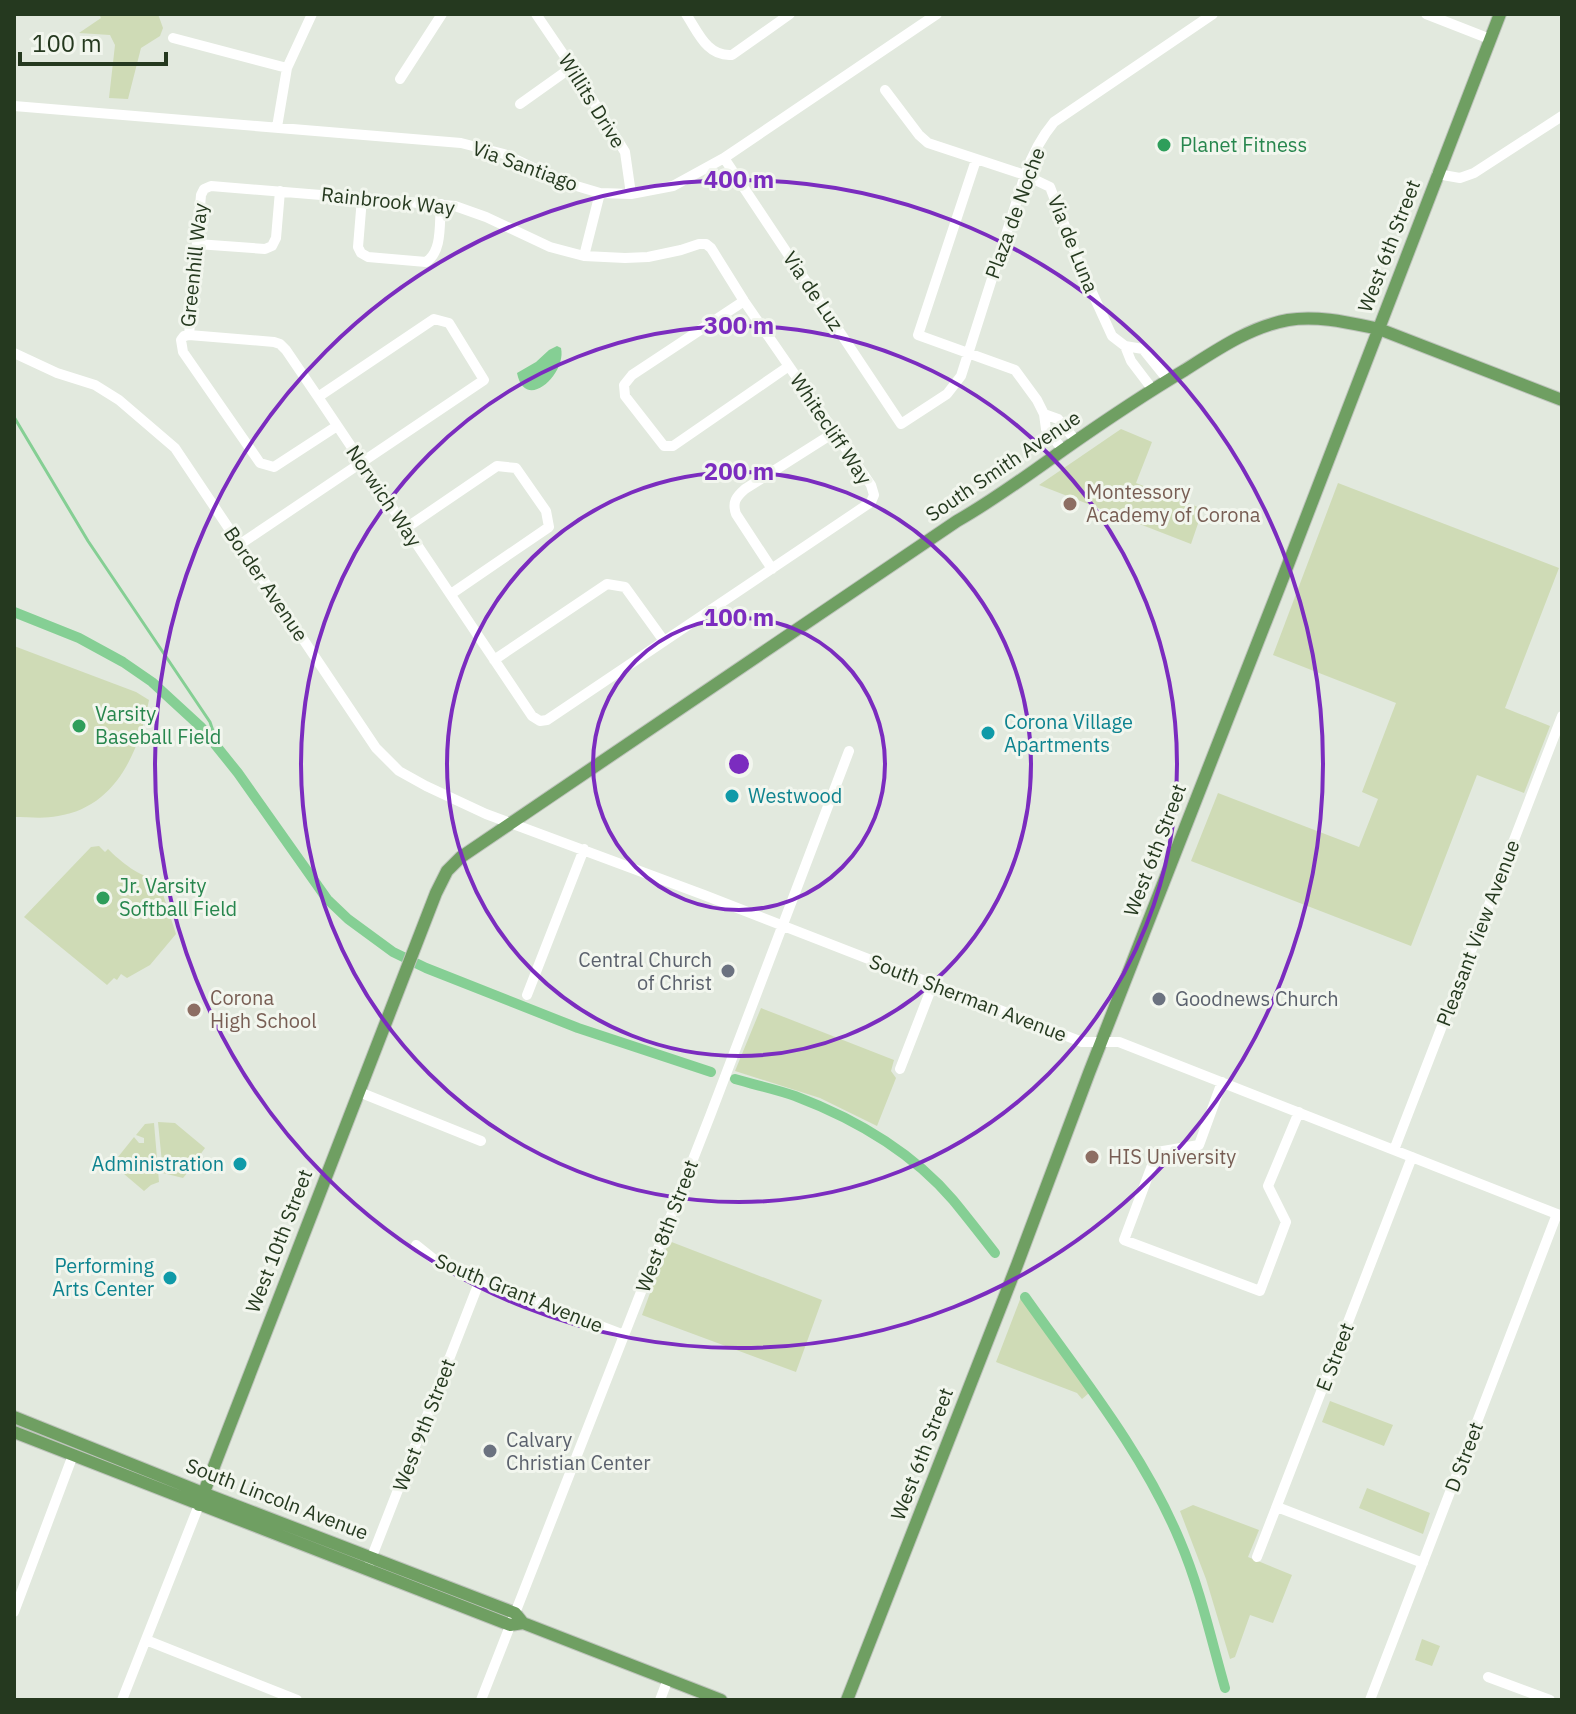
<svg xmlns="http://www.w3.org/2000/svg" width="1576" height="1714" viewBox="0 0 1576 1714" font-family="'IBM Plex Sans',sans-serif">
	<style>
		.green { fill: #cfdbb6 }
		.water { fill: #85cf94 }
		.lines { fill: none; stroke-linecap: round; stroke-linejoin: round }
		.stream { stroke: #85cf94; stroke-width: 3 }
		.canal { stroke: #85cf94; stroke-width: 10 }
		.major-casing { stroke: #bec4bc; stroke-width: 14 }
		.minor { stroke: #fff; stroke-width: 10 }
		.major { stroke: #6f9f62; stroke-width: 12 }
		.ring { fill: none; stroke: #7b2cbf; stroke-width: 4 }
		.leisure-dot { fill: #2e9e5b; stroke: #f2f6ee; stroke-width: 3 }
		.education-dot { fill: #8d6e63; stroke: #f2f6ee; stroke-width: 3 }
		.culture-dot { fill: #0f9aa8; stroke: #f2f6ee; stroke-width: 3 }
		.worship-dot { fill: #6b7280; stroke: #f2f6ee; stroke-width: 3 }
		.labels { text-anchor: middle; stroke-width: 6; stroke-linejoin: round; paint-order: stroke }
		.street-label { font-size: 20px; fill: #25391f; stroke: #f2f6ee }
		.leisure-label { font-size: 20px; fill: #27864d; stroke: #f2f6ee; text-anchor: start }
		.education-label { font-size: 20px; fill: #785e54; stroke: #f2f6ee; text-anchor: start }
		.culture-label { font-size: 20px; fill: #0d838f; stroke: #f2f6ee; text-anchor: start }
		.worship-label { font-size: 20px; fill: #5b616d; stroke: #f2f6ee; text-anchor: start }
		.centre { fill: #7b2cbf; stroke: #f2f6ee; stroke-width: 4 }
		.ring-label { font-size: 24px; text-anchor: middle; font-weight: bold; fill: #7b2cbf; stroke: #f2f6ee; stroke-width: 6; stroke-linejoin: round; paint-order: stroke }
	</style>
	<rect width="100%" height="100%" fill="#e2e9de"/>
	<path class="green" d="M 99,14 L 158,14 L 163,28 L 160,36 L 141,48 L 128,99 L 109,98 L 115,45 L 110,35 L 79,33 L 101,18 Z
		M 1121,429 L 1152,442 L 1136,483 L 1203,509 L 1191,544 L 1039,485 Z
		M 1338,483 L 1559,568 L 1505,708 L 1550,726 L 1524,793 L 1477,775 L 1411,946 L 1191,861 L 1218,793 L 1359,847 L 1378,799 L 1362,792 L 1396,703 L 1273,655 Z
		M 14,646 L 136,692 L 149,700 C 139,752 116,807 58,816 C 44,819 29,817 14,817 Z
		M 99,846 L 105,852 L 108,849 C 120,861 140,878 158,879 L 176,934 L 150,965 L 127,978 L 121,974 L 117,980 L 114,978 L 107,985 L 24,917 L 91,847 Z
		M 761,1008 L 894,1060 L 891,1071 L 896,1078 L 877,1126 L 820,1098 L 735,1071 Z
		M 158,1122 L 175,1123 L 205,1148 L 197,1159 L 198,1160 L 183,1178 L 163,1173 Z
		M 154,1123 L 159,1182 L 151,1185 L 144,1191 L 117,1168 L 118,1157 L 134,1137 L 139,1143 L 144,1143 L 144,1138 L 136,1135 L 145,1124 Z
		M 669,1241 L 822,1300 L 796,1372 L 642,1315 Z
		M 1021,1297 L 1089,1393 L 1082,1399 L 1077,1393 L 996,1362 Z
		M 1330,1401 L 1393,1425 L 1384,1446 L 1322,1422 Z
		M 1367,1488 L 1430,1513 L 1423,1534 L 1359,1508 Z
		M 1193,1505 L 1259,1530 L 1248,1557 L 1292,1575 L 1273,1623 L 1250,1615 L 1235,1657 L 1230,1659 L 1206,1579 L 1180,1511 Z
		M 1422,1639 L 1440,1646 L 1432,1666 L 1415,1660 Z"/>
	<path class="water" d="M 557,346 L 561,348 C 567,374 525,413 517,373 L 536,362 L 549,350 Z"/>
	<g class="lines">
		<path class="stream" d="M 14,417 L 88,541 L 210,722 L 219,749"/>
		<path class="canal" d="M 14,612 L 79,638 L 123,662 L 152,682 L 201,727 L 238,773 L 327,899 L 348,919 L 393,952 L 426,968 L 578,1028 L 711,1072
			M 735,1079 C 755,1085 775,1089 795,1096 C 853,1118 912,1152 953,1200 C 967,1217 981,1235 995,1253
			M 1025,1297 C 1080,1375 1143,1452 1180,1541 C 1200,1588 1211,1639 1225,1688"/>
		<defs>
			<path id="major" d="M 14,1417 L 203,1493 L 515,1613 L 523,1623
				M 14,1432 L 510,1625 L 523,1623 L 721,1700
				M 199,1505 L 436,893 L 447,871 L 461,857 L 957,521 C 994,500 1028,475 1063,450 C 1103,422 1143,395 1185,370 C 1218,349 1250,327 1288,320 C 1318,315 1350,323 1379,329 L 1562,400
				M 847,1700 L 1017,1265 L 1089,1073 L 1284,575 L 1500,14"/>
		</defs>
		<use href="#major" class="major-casing"/>
		<path class="minor" d="M 536,14 L 572,67 L 625,152 L 631,194
			M 686,14 C 698,32 707,57 732,55 L 790,14
			M 1426,14 L 1490,39
			M 173,38 L 287,68
			M 400,79 L 442,14
			M 885,90 L 919,135 L 928,143 L 1025,175 L 1050,187 L 1081,268 L 1112,336 L 1125,346 L 1143,349 L 1168,380
			M 520,104 L 572,67
			M 14,106 L 461,143 L 504,154 L 563,182 L 600,193 L 631,194 L 673,186 L 724,158 L 937,14
			M 277,127 L 287,68 L 312,14
			M 724,158 L 901,424 L 947,394 L 961,376 L 1025,175 C 1032,155 1040,139 1054,122 L 1213,14
			M 976,160 L 918,335 L 1015,370 L 1037,400 L 1044,414 L 1046,429 L 1063,450
			M 1437,174 L 1460,178 L 1474,173 L 1562,116
			M 362,198 L 358,247 L 361,253 L 368,257 L 426,262 C 443,251 439,223 441,204
			M 197,244 L 265,249 L 272,246 L 276,238 L 280,191
			M 584,256 L 600,193
			M 744,301 L 632,375 L 624,385 L 625,396 L 664,446 L 673,446 L 789,366
			M 189,335 L 274,342 L 280,344 L 286,350 L 318,397 L 532,716 L 540,721 L 547,720 L 871,502 L 874,495 L 871,485 L 744,301 L 711,248 L 706,244 L 699,244 L 681,250 L 648,257 L 625,258 L 584,256 L 550,247 L 486,217 L 455,206 L 211,186 L 204,189 L 201,195 L 189,335 L 184,336 L 181,340 L 183,352 L 260,463 L 274,467 L 337,426
			M 1125,346 L 1131,361 L 1153,390
			M 14,353 L 57,373 L 95,385 L 119,400 L 175,448 L 376,748 L 399,771 L 426,786 L 486,814 L 704,895 L 1082,1042 L 1119,1042 L 1562,1216
			M 1044,414 L 1058,419 L 1076,441
			M 406,528 L 497,466 L 516,468 L 546,511 L 549,527 L 451,594
			M 239,545 L 484,380 L 449,323 L 434,319 L 318,397
			M 772,569 L 736,514 C 732,502 736,497 745,489 L 835,432
			M 494,660 L 607,584 L 625,587 L 664,641
			M 527,995 L 584,849
			M 900,1069 L 933,984
			M 1222,1082 L 1199,1145 L 1157,1152 L 1124,1240 L 1260,1291 L 1286,1222 L 1268,1186 L 1299,1112
			M 359,1092 L 481,1141
			M 1394,1150 L 1562,716
			M 416,1245 L 441,1265 L 624,1335
			M 1277,1507 L 1423,1563
			M 1257,1557 L 1412,1157
			M 369,1564 L 480,1280
			M 14,1612 L 73,1455
			M 146,1640 L 297,1700
			M 1488,1677 L 1550,1700
			M 122,1700 L 199,1505
			M 481,1700 L 710,1116 L 849,751
			M 660,1700 L 668,1679
			M 1370,1700 L 1557,1214"/>
		<use href="#major" class="major"/>
	</g>
	<g class="ring">
		<circle cx="739" cy="764" r="146"/>
		<circle cx="739" cy="764" r="292"/>
		<circle cx="739" cy="764" r="438"/>
		<circle cx="739" cy="764" r="584"/>
	</g>
	<g class="leisure-dot">
		<circle cx="1164" cy="145" r="8"/>
		<circle cx="79" cy="726" r="8"/>
		<circle cx="103" cy="898" r="8"/>
	</g>
	<g class="education-dot">
		<circle cx="1070" cy="504" r="8"/>
		<circle cx="194" cy="1010" r="8"/>
		<circle cx="1092" cy="1157" r="8"/>
	</g>
	<g class="culture-dot">
		<circle cx="988" cy="733" r="8"/>
		<circle cx="732" cy="796" r="8"/>
		<circle cx="240" cy="1164" r="8"/>
		<circle cx="170" cy="1278" r="8"/>
	</g>
	<g class="worship-dot">
		<circle cx="728" cy="971" r="8"/>
		<circle cx="1159" cy="999" r="8"/>
		<circle cx="490" cy="1451" r="8"/>
	</g>
	<g class="labels">
		<g class="street-label">
			<text transform="translate(592 101) rotate(58)" y="7">Willits Drive</text>
			<text transform="translate(525 166) rotate(20)" y="7">Via Santiago</text>
			<text transform="translate(388 201) rotate(6)" y="7">Rainbrook Way</text>
			<text transform="translate(1015 213) rotate(-70)" y="7">Plaza de Noche</text>
			<text transform="translate(1073 244) rotate(68)" y="7">Via de Luna</text>
			<text transform="translate(1389 246) rotate(-69)" y="7">West 6th Street</text>
			<text transform="translate(194 265) rotate(-84)" y="7">Greenhill Way</text>
			<text transform="translate(813 291) rotate(56)" y="7">Via de Luz</text>
			<text transform="translate(831 429) rotate(56)" y="7">Whitecliff Way</text>
			<text transform="translate(1003 466) rotate(-34)" y="7">South Smith Avenue</text>
			<text transform="translate(384 496) rotate(56)" y="7">Norwich Way</text>
			<text transform="translate(266 584) rotate(56)" y="7">Border Avenue</text>
			<text transform="translate(1155 850) rotate(-69)" y="7">West 6th Street</text>
			<text transform="translate(1478 933) rotate(-69)" y="7">Pleasant View Avenue</text>
			<text transform="translate(968 998) rotate(21)" y="7">South Sherman Avenue</text>
			<text transform="translate(667 1226) rotate(-69)" y="7">West 8th Street</text>
			<text transform="translate(279 1241) rotate(-69)" y="7">West 10th Street</text>
			<text transform="translate(519 1293) rotate(22)" y="7">South Grant Avenue</text>
			<text transform="translate(1335 1357) rotate(-69)" y="7">E Street</text>
			<text transform="translate(424 1425) rotate(-69)" y="7">West 9th Street</text>
			<text transform="translate(922 1454) rotate(-69)" y="7">West 6th Street</text>
			<text transform="translate(1464 1457) rotate(-69)" y="7">D Street</text>
			<text transform="translate(277 1499) rotate(21)" y="7">South Lincoln Avenue</text>
		</g>
		<g class="leisure-label">
			<text x="1180" y="152">Planet Fitness</text>
			<text x="95" y="721">Varsity<tspan x="95" dy="23">Baseball Field</tspan></text>
			<text x="119" y="893">Jr. Varsity<tspan x="119" dy="23">Softball Field</tspan></text>
		</g>
		<g class="education-label">
			<text x="1086" y="499">Montessory<tspan x="1086" dy="23">Academy of Corona</tspan></text>
			<text x="210" y="1005">Corona<tspan x="210" dy="23">High School</tspan></text>
			<text x="1108" y="1164">HIS University</text>
		</g>
		<g class="culture-label">
			<text x="1004" y="729">Corona Village<tspan x="1004" dy="23">Apartments</tspan></text>
			<text x="748" y="803">Westwood</text>
			<text x="224" y="1171" text-anchor="end">Administration</text>
			<text x="154" y="1273" text-anchor="end">Performing<tspan x="154" dy="23">Arts Center</tspan></text>
		</g>
		<g class="worship-label">
			<text x="712" y="967" text-anchor="end">Central Church<tspan x="712" dy="23">of Christ</tspan></text>
			<text x="1175" y="1006">Goodnews Church</text>
			<text x="506" y="1447">Calvary<tspan x="506" dy="23">Christian Center</tspan></text>
		</g>
	</g>
	<circle cx="739" cy="764" r="12" class="centre"/>
	<g class="ring-label">
		<text x="739" y="188">400 m</text>
		<text x="739" y="334">300 m</text>
		<text x="739" y="480">200 m</text>
		<text x="739" y="626">100 m</text>
	</g>
	<rect width="1576" height="1714" fill="none" stroke="#25391f" stroke-width="32"/>
	<path d="M20 52v12h146v-12" fill="none" stroke="#25391f" stroke-width="4"/>
	<text x="32" y="52" font-size="24" fill="#25391f" stroke="#f2f6ee" stroke-width="6" paint-order="stroke">100 m</text>
</svg>
